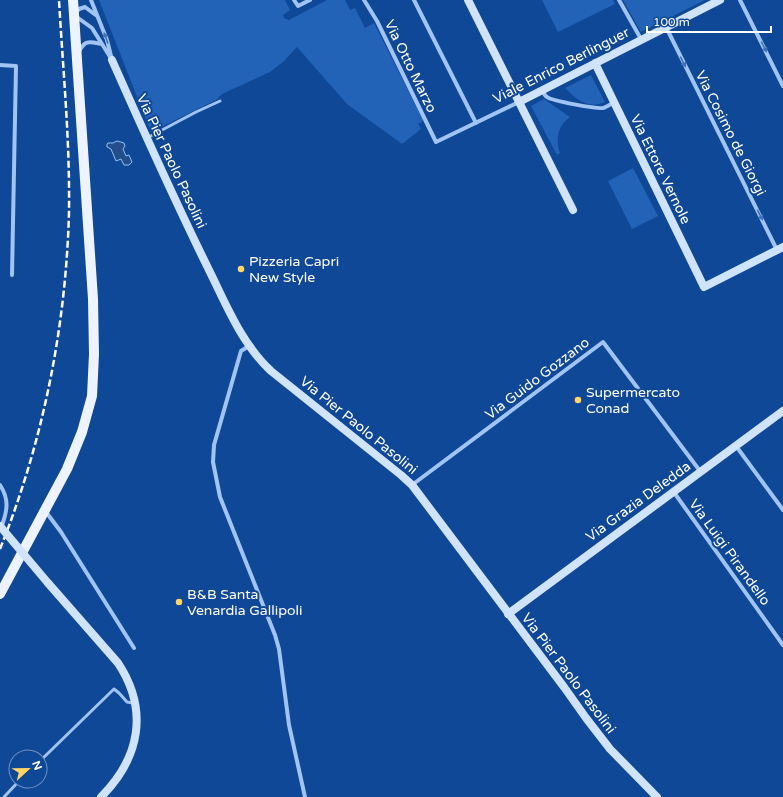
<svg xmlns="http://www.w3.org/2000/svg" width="783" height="797" viewBox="0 0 783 797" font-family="'Varela Round',sans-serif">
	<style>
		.green { fill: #2262b7 }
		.water { fill: #234e89; stroke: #91bff8 }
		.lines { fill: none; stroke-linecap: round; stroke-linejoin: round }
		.lane { stroke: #a0c4f4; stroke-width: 3 }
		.street { stroke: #a0c4f4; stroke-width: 4 }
		.secondary { stroke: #d0e3fd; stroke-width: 8 }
		.primary { stroke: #edf4ff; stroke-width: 10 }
		.rail { stroke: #fff; stroke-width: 2.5; stroke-dasharray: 7 3; stroke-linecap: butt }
		.secondary-bridge { stroke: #d0e3fd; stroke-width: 8 }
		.oneway { fill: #4273b8 }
		.poi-dot { fill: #ffd563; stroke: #104898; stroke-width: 1.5 }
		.labels { text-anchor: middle; stroke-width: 4; stroke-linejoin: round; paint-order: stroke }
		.street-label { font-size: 14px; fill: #fff; stroke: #104898 }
		.poi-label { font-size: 14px; fill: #fff; stroke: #104898; text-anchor: start }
	</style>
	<rect width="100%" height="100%" fill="#104898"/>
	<path class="green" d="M 99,0 L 285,0 L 290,10 L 283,15 L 284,18 L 289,20 L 327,0 L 345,0 L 350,10 L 355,8 L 365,28 L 374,23 L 423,120 L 421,123 L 418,123 L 421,129 L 402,144 L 347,104 L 297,47 L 283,62 L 270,72 L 222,94 L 216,100 L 151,132 Z
		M 542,0 L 613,0 L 615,4 L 558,32 Z
		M 623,0 L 705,0 L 641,32 Z
		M 591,75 L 605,102 C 588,110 576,99 565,88 Z
		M 544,99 L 570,117 C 558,126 555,139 560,153 L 557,155 L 531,106 Z
		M 633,168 L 658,216 L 632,229 L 608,181 Z"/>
	<path class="water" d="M 117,141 L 124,143 L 125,146 L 123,149 L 126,156 L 129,155 L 132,162 L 129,165 L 124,165 L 121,159 L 116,161 L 111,149 L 107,147 L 107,144 L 108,143 L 113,143 Z"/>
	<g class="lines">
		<path class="lane" d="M 147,138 L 196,112 L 220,101
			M 40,761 L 114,689 L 119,693 L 127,702 L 133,703
			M 4,797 L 19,781"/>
		<path class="street" d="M 91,0 L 107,40 L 111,56
			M 294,0 L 298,6 L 310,0
			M 364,0 L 377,21 L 436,142 L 519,102
			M 414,0 L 476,123
			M 619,0 L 641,39
			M 740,0 L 783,86
			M 97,16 L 85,7 L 79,9 L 74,15 L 92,28 L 112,60
			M 666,27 L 777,250
			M 79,52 C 85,39 90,42 102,44
			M 0,65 L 16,66 L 12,275
			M 542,90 C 543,92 545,96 547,97 C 552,101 597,109 603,108 C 607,107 611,104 614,102
			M 249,346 L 241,351 L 214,445 L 213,462 L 220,497 L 275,635 L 279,649 L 289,725 L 305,797
			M 736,446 L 783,510
			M 0,485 C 10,500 7,512 1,528
			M 412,485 L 603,342 L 700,471
			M 673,491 L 783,645
			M 46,512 L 61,532 L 134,648"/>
		<path class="secondary" d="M 468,0 L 573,210
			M 112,60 C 143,130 174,199 208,268 C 226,304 241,343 271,371 L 401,475 L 412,485 L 564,687 L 586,718 L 610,749 L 657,797
			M 595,63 L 704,287 L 783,247
			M 519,102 L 720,0
			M 48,583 L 118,663 C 149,710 140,758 101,797
			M 508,614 L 783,411"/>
		<path class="primary" d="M 0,594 L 67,469 L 82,432 L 92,396 L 94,354 L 93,299 L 73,0"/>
		<path class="rail" d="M 0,549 C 43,442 66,327 69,212 C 70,141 63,70 59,0"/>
		<path class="secondary-bridge" d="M 0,526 L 48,583"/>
	</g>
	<defs><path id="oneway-solid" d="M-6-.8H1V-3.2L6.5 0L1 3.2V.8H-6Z"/></defs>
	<g class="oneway">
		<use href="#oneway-solid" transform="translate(106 38) rotate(-110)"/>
		<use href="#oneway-solid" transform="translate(764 47) rotate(63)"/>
		<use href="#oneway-solid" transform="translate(683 62) rotate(63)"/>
		<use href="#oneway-solid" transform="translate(760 215) rotate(63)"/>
	</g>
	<g class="poi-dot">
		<circle cx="241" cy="269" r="4"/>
		<circle cx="578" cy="400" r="4"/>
		<circle cx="179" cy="602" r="4"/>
	</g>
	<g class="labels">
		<g class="street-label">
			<text transform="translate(561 65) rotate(-27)" y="5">Viale Enrico Berlinguer</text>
			<text transform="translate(411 66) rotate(64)" y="5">Via Otto Marzo</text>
			<text transform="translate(731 133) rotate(63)" y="5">Via Cosimo de Giorgi</text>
			<text transform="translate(172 161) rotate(65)" y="5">Via Pier Paolo Pasolini</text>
			<text transform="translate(661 169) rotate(64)" y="5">Via Ettore Vernole</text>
			<text transform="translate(537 378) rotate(-37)" y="5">Via Guido Gozzano</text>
			<text transform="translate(359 425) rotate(39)" y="5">Via Pier Paolo Pasolini</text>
			<text transform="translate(638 501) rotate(-36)" y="5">Via Grazia Deledda</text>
			<text transform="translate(730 552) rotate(54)" y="5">Via Luigi Pirandello</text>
			<text transform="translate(569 673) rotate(53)" y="5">Via Pier Paolo Pasolini</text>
		</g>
		<g class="poi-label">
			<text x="249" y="266">Pizzeria Capri<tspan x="249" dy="16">New Style</tspan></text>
			<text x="586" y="397">Supermercato<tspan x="586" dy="16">Conad</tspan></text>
			<text x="187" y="599">B&amp;B Santa<tspan x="187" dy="16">Venardia Gallipoli</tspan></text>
		</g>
	</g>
	<g transform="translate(28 769) rotate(68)"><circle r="19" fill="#104898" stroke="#7091c1"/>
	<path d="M0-3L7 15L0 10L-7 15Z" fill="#ffd563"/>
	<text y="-6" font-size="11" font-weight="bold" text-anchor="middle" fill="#ffffff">N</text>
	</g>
	<path d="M647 26v6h124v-6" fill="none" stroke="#ffffff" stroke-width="2"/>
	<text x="653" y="26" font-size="12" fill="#ffffff" stroke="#104898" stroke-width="3" paint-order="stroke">100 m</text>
</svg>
